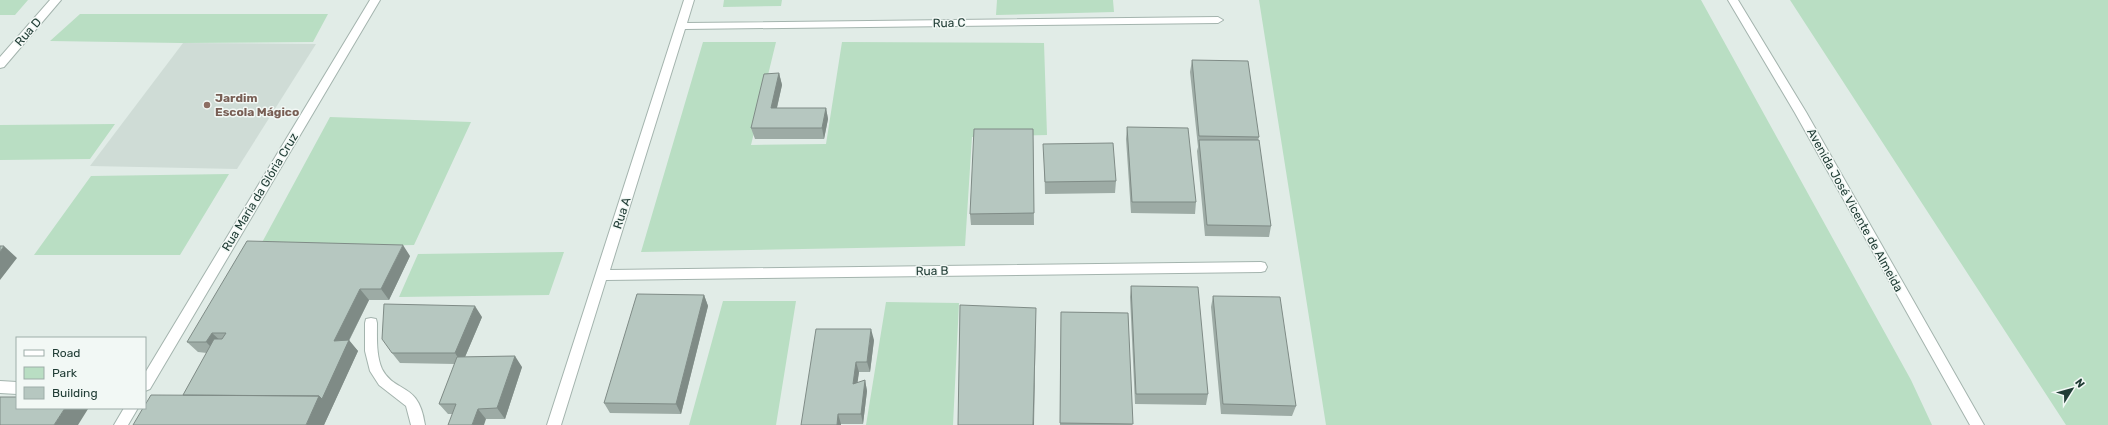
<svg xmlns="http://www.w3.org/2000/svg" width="2108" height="425" viewBox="0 0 2108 425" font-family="Rubik,sans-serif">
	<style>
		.built { fill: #cfdcd6 }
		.green { fill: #b9dec3 }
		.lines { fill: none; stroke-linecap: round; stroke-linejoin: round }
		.service-casing { stroke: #a4b4ae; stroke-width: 2 }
		.minor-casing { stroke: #a4b4ae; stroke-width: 2 }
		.tertiary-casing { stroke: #a4b4ae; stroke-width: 2 }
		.service { fill: #fff; fill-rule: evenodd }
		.minor { fill: #fff; fill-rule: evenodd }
		.tertiary { fill: #fff; fill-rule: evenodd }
		.wall { fill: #9daba5 }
		.shaded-wall { fill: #7f8b86 }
		.building { fill: #b6c7c0; stroke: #7f8b86 }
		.education-dot { fill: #8d6e63; stroke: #f2f8f5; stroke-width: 1.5 }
		.labels { text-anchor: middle; stroke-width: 3; stroke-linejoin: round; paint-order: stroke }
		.street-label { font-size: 12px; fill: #213d36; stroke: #f2f8f5 }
		.education-label { font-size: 12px; font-weight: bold; fill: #785e54; stroke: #f2f8f5; text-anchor: start }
	</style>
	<rect width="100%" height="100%" fill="#e1ece7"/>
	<path class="built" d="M 183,43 L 316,44 L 237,169 L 90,166 Z"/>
	<path class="green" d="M 0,0 L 28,0 L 15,15 L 0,15 Z
		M 724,0 L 782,0 L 781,6 L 723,7 Z
		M 997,0 L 1113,0 L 1114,12 L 996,15 Z
		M 1259,0 L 1701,0 L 1911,380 L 1932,425 L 1326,425 Z
		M 1790,0 L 2108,0 L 2108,425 L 2066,425 Z
		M 80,14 L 328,14 L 313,42 L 181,43 L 50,41 Z
		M 703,42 L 776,42 L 751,145 L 826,144 L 842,42 L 1044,43 L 1047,135 L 972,137 L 965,246 L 641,252 Z
		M 330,117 L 471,122 L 414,245 L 259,248 Z
		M 115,124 L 90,159 L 0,160 L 0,125 Z
		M 229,174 L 180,255 L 34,255 L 91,176 Z
		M 564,252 L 549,295 L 399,297 L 418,254 Z
		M 723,301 L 796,301 L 776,425 L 689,425 Z
		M 886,302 L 959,303 L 953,425 L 866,425 Z"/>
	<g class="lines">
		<defs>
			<path id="service" d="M 371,318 L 376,319 L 377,323 C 377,338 376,355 382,369 C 395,394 419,381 425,425 L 411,425 L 406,406 L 379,385 L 370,371 L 365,351 L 365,323 L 366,319 Z
				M 0,381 L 17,382 L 17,394 L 0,393 Z"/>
			<path id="minor" d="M 50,0 L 61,0 L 4,67 L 0,68 L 0,57 Z
				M 370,0 L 380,0 L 150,389 L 145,391 L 145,373 Z
				M 684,0 L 694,0 L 687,23 L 1218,17 L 1223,20 L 1218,23 L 685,29 L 610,270 L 1261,262 L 1265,263 L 1267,267 L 1265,271 L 1261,272 L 606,280 L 561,425 L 547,425 Z
				M 124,408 L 138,408 L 128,425 L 114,425 Z"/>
			<path id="tertiary" d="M 1728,0 L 1738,0 L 1806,112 L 1984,425 L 1970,425 L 1795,113 Z"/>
		</defs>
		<use href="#service" class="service-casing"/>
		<use href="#minor" class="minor-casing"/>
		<use href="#tertiary" class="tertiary-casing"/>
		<use href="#service" class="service"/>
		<use href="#minor" class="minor"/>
		<use href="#tertiary" class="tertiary"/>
	</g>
	<path class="wall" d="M 1192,60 L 1259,137 L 1258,140 L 1271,226 L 1269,237 L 1205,236 L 1197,151 L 1198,147 L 1190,72 Z
		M 779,73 L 782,85 L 777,108 L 826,108 L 828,119 L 824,139 L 755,139 L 751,128 Z
		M 1127,127 L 1196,202 L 1195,214 L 1131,213 L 1126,139 Z
		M 1033,129 L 1034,225 L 971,225 L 970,214 Z
		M 1044,156 L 1116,181 L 1115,193 L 1045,194 Z
		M 410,256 L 389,300 L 369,300 L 349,341 L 358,351 L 324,425 L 183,395 L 207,353 L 198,352 L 187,342 Z
		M 1131,286 L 1208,394 L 1206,405 L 1135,404 L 1130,297 Z
		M 704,295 L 708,306 L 681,414 L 610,413 L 604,403 Z
		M 1213,296 L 1296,406 L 1292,416 L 1221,414 L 1211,307 Z
		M 1061,312 L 1128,313 L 1132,425 L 1060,425 Z
		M 482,317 L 465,357 L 522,367 L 505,419 L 486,419 L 452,414 L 448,414 L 439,404 L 455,364 L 400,363 L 392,353 Z
		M 874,340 L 870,372 L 859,372 L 857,383 L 865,380 L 867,391 L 863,424 L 841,424 L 801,425 Z"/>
	<path class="shaded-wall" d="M 779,73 L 782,85 L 774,120 L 771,108 Z
		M 826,108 L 828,119 L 824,139 L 822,128 Z
		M 403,245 L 410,256 L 389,300 L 381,289 Z
		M 4,246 L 17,258 L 0,280 L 0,252 Z
		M 360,289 L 369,300 L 343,352 L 334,341 Z
		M 704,295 L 708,306 L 681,414 L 676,404 Z
		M 475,306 L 482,317 L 462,364 L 455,353 Z
		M 1036,308 L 1034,425 L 1033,425 Z
		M 871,329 L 874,340 L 870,372 L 867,362 Z
		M 212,333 L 223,343 L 217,353 L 206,342 Z
		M 349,340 L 358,351 L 324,425 L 306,425 L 319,396 Z
		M 515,356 L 522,367 L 505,419 L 497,408 Z
		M 856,362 L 859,372 L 856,394 L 853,384 Z
		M 865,380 L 867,391 L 863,424 L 861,414 Z
		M 65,408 L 86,408 L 88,409 L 78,425 L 54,425 Z
		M 478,409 L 486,419 L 484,425 L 472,425 Z
		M 838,414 L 841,424 L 841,425 L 837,425 Z"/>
	<path class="building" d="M 1192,60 L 1248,61 L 1259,137 L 1199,136 Z
		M 779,73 L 771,108 L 826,108 L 822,128 L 751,128 L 764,74 Z
		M 1127,127 L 1188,128 L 1196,202 L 1132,202 Z
		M 974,129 L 1033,129 L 1034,213 L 970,214 Z
		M 1199,140 L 1259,140 L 1271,226 L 1207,225 Z
		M 1113,143 L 1116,181 L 1045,182 L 1043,144 Z
		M 247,241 L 403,245 L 381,289 L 360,289 L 334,341 L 349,340 L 322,399 L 319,396 L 183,395 L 214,339 L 222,339 L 226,333 L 212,333 L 206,342 L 187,342 Z
		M 0,246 L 4,246 L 0,252 Z
		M 1131,286 L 1198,287 L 1208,394 L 1136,394 Z
		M 637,294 L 704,295 L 676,404 L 604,403 Z
		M 1213,296 L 1280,297 L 1296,406 L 1223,404 Z
		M 384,304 L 475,306 L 455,353 L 392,353 L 382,339 Z
		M 960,305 L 1036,308 L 1033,425 L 958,425 Z
		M 1061,312 L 1128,313 L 1133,424 L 1060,423 Z
		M 816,329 L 871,329 L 867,362 L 856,362 L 853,384 L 865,380 L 861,414 L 838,414 L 837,425 L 801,425 Z
		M 515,356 L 497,408 L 478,409 L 472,425 L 448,425 L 456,404 L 439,404 L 457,357 Z
		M 151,395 L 319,396 L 306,425 L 133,425 L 143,408 L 145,408 L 145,405 Z
		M 0,397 L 17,397 L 17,408 L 65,408 L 54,425 L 0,425 Z"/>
	<circle class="education-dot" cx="207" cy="105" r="4"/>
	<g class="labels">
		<g class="street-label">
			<text transform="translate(949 23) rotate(-1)" y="4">Rua C</text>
			<text transform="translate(28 32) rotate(-49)" y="4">Rua D</text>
			<text transform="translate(260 192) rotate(-59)" y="4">Rua Maria da Glória Cruz</text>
			<text transform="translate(1855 210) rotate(61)" y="4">Avenida José Vicente de Almeida</text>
			<text transform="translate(622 213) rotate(-72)" y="4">Rua A</text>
			<text transform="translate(932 271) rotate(-1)" y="4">Rua B</text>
		</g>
		<g class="education-label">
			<text x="215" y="102">Jardim<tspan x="215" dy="14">Escola Mágico</tspan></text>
		</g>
	</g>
	<rect x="16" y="337" width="130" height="72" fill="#f2f8f5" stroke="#9eada9"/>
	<rect x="24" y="350" width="20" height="6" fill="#ffffff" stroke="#9eada9"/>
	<text x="52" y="357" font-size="12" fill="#213d36">Road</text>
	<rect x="24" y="367" width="20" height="12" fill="#b9dec3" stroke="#9eada9"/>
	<text x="52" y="377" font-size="12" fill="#213d36">Park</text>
	<rect x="24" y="387" width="20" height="12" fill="#b6c7c0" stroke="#9eada9"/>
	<text x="52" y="397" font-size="12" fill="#213d36">Building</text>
	<g transform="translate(2072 389) rotate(53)" stroke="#f2f8f5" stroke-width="3" paint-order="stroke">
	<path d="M0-3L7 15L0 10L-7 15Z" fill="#213d36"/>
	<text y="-6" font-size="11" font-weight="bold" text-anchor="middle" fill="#213d36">N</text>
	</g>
</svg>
